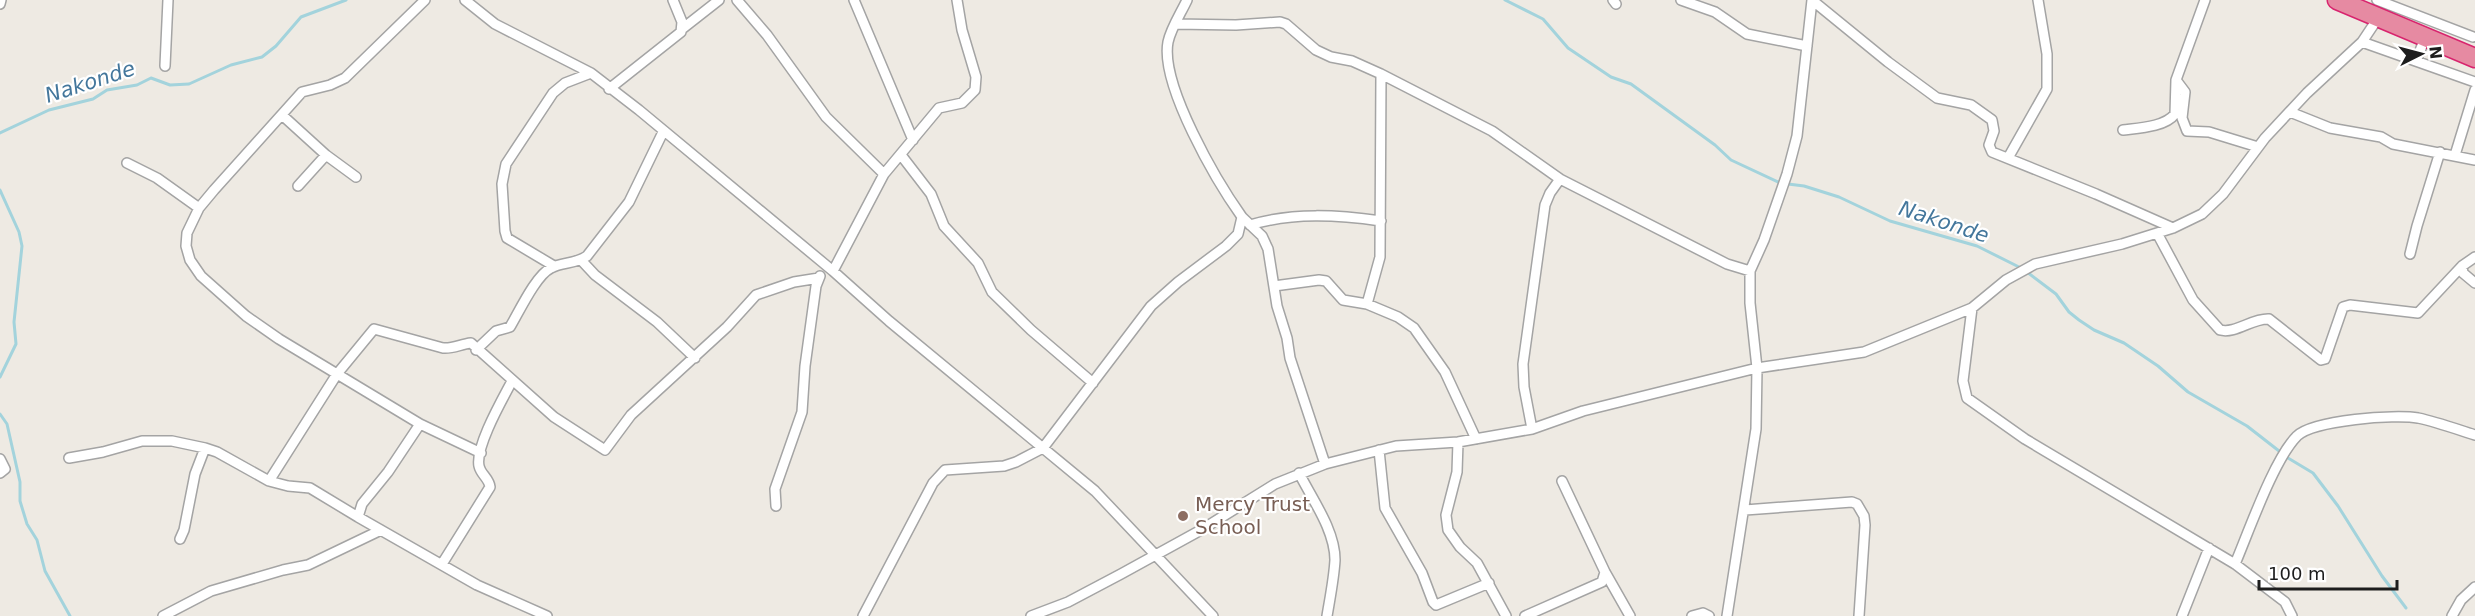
<svg xmlns="http://www.w3.org/2000/svg" width="2475" height="616" viewBox="0 0 2475 616" font-family="'DejaVu Sans',sans-serif">
	<style>
		.lines { fill: none; stroke-linecap: round; stroke-linejoin: round }
		.stream { stroke: #a3d3dc; stroke-width: 3 }
		.street-casing { stroke: #a4a4a4; stroke-width: 12 }
		.highway-casing { stroke: #d8246e; stroke-width: 21 }
		.street { stroke: #fff; stroke-width: 9 }
		.highway { stroke: #e68aa2; stroke-width: 18 }
		.education-dot { fill: #8d6e63; stroke: #fff; stroke-width: 2 }
		.labels { text-anchor: middle; stroke-width: 4.5; stroke-linejoin: round; paint-order: stroke }
		.education-label { font-size: 20px; fill: #785e54; stroke: #fff; text-anchor: start }
		.water-label { font-size: 21px; font-style: italic; fill: #44779c; stroke: #fff }
	</style>
	<rect width="100%" height="100%" fill="#eeeae3"/>
	<g class="lines">
		<path class="stream" d="M 1505,0 L 1543,19 L 1568,48 L 1611,77 L 1631,84 L 1715,145 L 1731,160 L 1780,183 L 1804,186 L 1839,197 L 1890,221 L 1977,246 L 2021,268
			M 0,133 L 49,110 L 93,99 L 107,90 L 137,85 L 151,78 L 170,85 L 189,84 L 231,65 L 262,57 L 276,46 L 301,17 L 346,0
			M 0,190 L 19,232 L 22,246 L 14,322 L 16,344 L 0,377
			M 2027,272 L 2056,294 L 2069,312 L 2079,320 L 2094,330 L 2124,343 L 2158,366 L 2188,392 L 2247,426 L 2288,458 L 2313,473 L 2338,506 L 2382,576 L 2406,608
			M 0,414 L 7,424 L 20,482 L 20,501 L 27,524 L 37,540 L 45,571 L 70,616"/>
		<defs>
			<path id="street" d="M 425,0 L 345,78 L 330,85 L 302,92 L 214,190 L 199,208 L 187,233 L 186,246 L 190,260 L 201,276 L 246,316 L 279,339 L 420,424 L 481,453
				M 465,0 L 495,24 L 591,73 L 639,110 L 833,271 L 889,321 L 1095,491 L 1213,616
				M 737,0 L 767,35 L 826,117 L 884,174
				M 854,0 L 913,140
				M 1613,0 L 1616,4
				M 1681,0 L 1715,12 L 1747,34 L 1807,46
				M 1812,0 L 1888,62 L 1937,98 L 1971,105 L 1992,120 L 1994,131 L 1989,145 L 1992,152 L 2096,194 L 2173,228
				M 2377,0 L 2473,37
				M 0,4 L 1,0
				M 1176,24 L 1236,25 L 1280,22 L 1286,24 L 1316,50 L 1331,57 L 1352,61 L 1381,74 L 1492,131 L 1560,179 L 1727,264 L 1750,271
				M 682,29 L 719,0
				M 2362,42 L 2475,82
				M 2416,61 L 2425,38
				M 165,66 L 168,0
				M 2176,80 L 2185,92 L 2182,118 L 2187,131 L 2209,132 L 2258,147
				M 609,89 L 681,32 L 682,22 L 673,0
				M 2290,112 L 2330,128 L 2381,137 L 2393,144 L 2475,160
				M 282,115 L 326,155 L 356,177
				M 2123,130 C 2139,128 2165,127 2175,114 L 2176,80 L 2205,0
				M 901,155 L 931,194 L 944,226 L 978,263 L 992,292 L 1031,330 L 1093,383
				M 2455,155 L 2475,90
				M 2008,158 L 2047,89 L 2047,54 L 2038,0
				M 127,163 L 157,178 L 199,208
				M 298,186 L 326,155
				M 1242,217 L 1262,236 L 1268,249 L 1277,306 L 1287,338 L 1290,358 L 1325,464
				M 1250,225 C 1293,212 1338,215 1381,221
				M 2157,233 L 2193,300 L 2220,330 C 2236,334 2252,318 2269,319 L 2321,360 L 2325,359 L 2343,307 L 2350,305 L 2418,313 L 2462,266 L 2475,257
				M 2410,254 L 2417,226 L 2440,152
				M 581,260 L 595,275 L 657,322 L 695,358
				M 554,266 L 507,238 L 505,231 L 502,184 L 506,164 L 553,93 L 565,83 L 591,73
				M 2462,266 L 2463,273 L 2475,283
				M 833,271 L 884,174 L 939,108 L 962,103 L 975,90 L 976,77 L 962,30 L 957,0
				M 1274,286 L 1319,280 L 1326,281 L 1343,300 L 1367,304 L 1398,317 L 1414,328 L 1445,372 L 1476,439
				M 1367,304 L 1380,257 L 1381,74
				M 476,350 L 496,331 L 510,327 C 519,312 536,275 551,268 C 562,262 576,264 587,256 L 629,202 L 663,132
				M 1532,429 L 1524,387 L 1523,364 L 1545,205 L 1550,193 L 1560,179
				M 1458,442 L 1457,472 L 1446,515 L 1448,530 L 1460,547 L 1477,563 L 1506,616
				M 1379,450 L 1385,508 L 1422,573 L 1433,602 L 1436,605 L 1489,583
				M 69,458 L 103,452 L 142,441 L 172,441 L 205,448 L 217,452 L 269,481 L 288,486 L 310,488 L 358,517 L 477,585 L 547,616
				M 0,459 L 5,469 L 0,473
				M 1299,473 C 1312,499 1335,530 1335,560 C 1334,578 1330,598 1327,616
				M 269,481 L 337,374 L 374,329 L 443,348 C 453,349 461,344 471,343 L 554,417 L 605,450 L 631,415 L 727,327 L 756,295 L 794,282 L 819,278
				M 1562,481 L 1605,572 L 1630,616
				M 776,506 L 775,489 L 802,412 L 805,366 L 816,286 L 820,276
				M 1745,510 L 1852,502 L 1857,504 L 1864,516 L 1865,525 L 1859,616
				M 358,517 L 362,504 L 388,472 L 420,424
				M 180,539 L 184,530 L 195,474 L 205,448
				M 442,564 L 490,487 C 489,478 481,475 479,466 C 475,447 502,400 512,381
				M 2235,564 C 2249,531 2274,459 2297,436 C 2314,420 2395,414 2418,418 C 2437,422 2456,429 2475,435
				M 163,616 L 211,591 L 283,570 L 308,565 L 381,530
				M 863,616 L 933,483 L 945,470 L 1004,466 L 1016,462 L 1043,448 L 1151,306 L 1178,282 L 1226,246 L 1238,234 L 1242,217 C 1217,182 1160,85 1168,42 C 1171,28 1181,13 1187,0
				M 1031,616 L 1068,602 L 1121,574 L 1201,530 L 1275,484 L 1325,464 L 1396,446 L 1458,442 L 1532,429 L 1583,411 L 1757,368 L 1864,352 L 1972,308
				M 1525,616 L 1602,582 L 1605,572
				M 1692,616 L 1703,613 L 1709,616
				M 1727,616 L 1756,429 L 1757,368 L 1750,303 L 1750,271 L 1764,240 L 1787,174 L 1797,136 L 1812,0
				M 2182,616 L 2209,548
				M 2292,616 L 2285,602 L 2235,564 L 2025,439 L 1967,398 L 1963,381 L 1972,308 L 2006,280 L 2035,264 L 2122,244 L 2173,228 L 2202,214 L 2223,194 L 2265,138 L 2307,93 L 2362,42 L 2378,18
				M 2452,616 L 2461,600 L 2475,587"/>
			<path id="highway" d="M 2337,0 L 2475,58"/>
		</defs>
		<use href="#street" class="street-casing"/>
		<use href="#highway" class="highway-casing"/>
		<use href="#street" class="street"/>
		<use href="#highway" class="highway"/>
	</g>
	<circle class="education-dot" cx="1183" cy="516" r="6"/>
	<g class="labels">
		<g class="education-label">
			<text x="1195" y="511">Mercy Trust<tspan x="1195" dy="23">School</tspan></text>
		</g>
		<g class="water-label">
			<text transform="translate(90 82) rotate(-18)" y="7">Nakonde</text>
			<text transform="translate(1944 222) rotate(18)" y="7">Nakonde</text>
		</g>
	</g>
	<g transform="translate(2421 54) rotate(84)" stroke="#ffffff" stroke-width="4.5" paint-order="stroke">
	<path d="M0-4.5L10 22L0 15L-10 22Z" fill="#1d1d1d"/>
	<text y="-9" font-size="16" font-weight="bold" text-anchor="middle" fill="#1d1d1d">N</text>
	</g>
	<path d="M2259 580v9h138v-9" fill="none" stroke="#1d1d1d" stroke-width="3"/>
	<text x="2268" y="580" font-size="18" fill="#1d1d1d" stroke="#ffffff" stroke-width="4.5" paint-order="stroke">100 m</text>
</svg>
